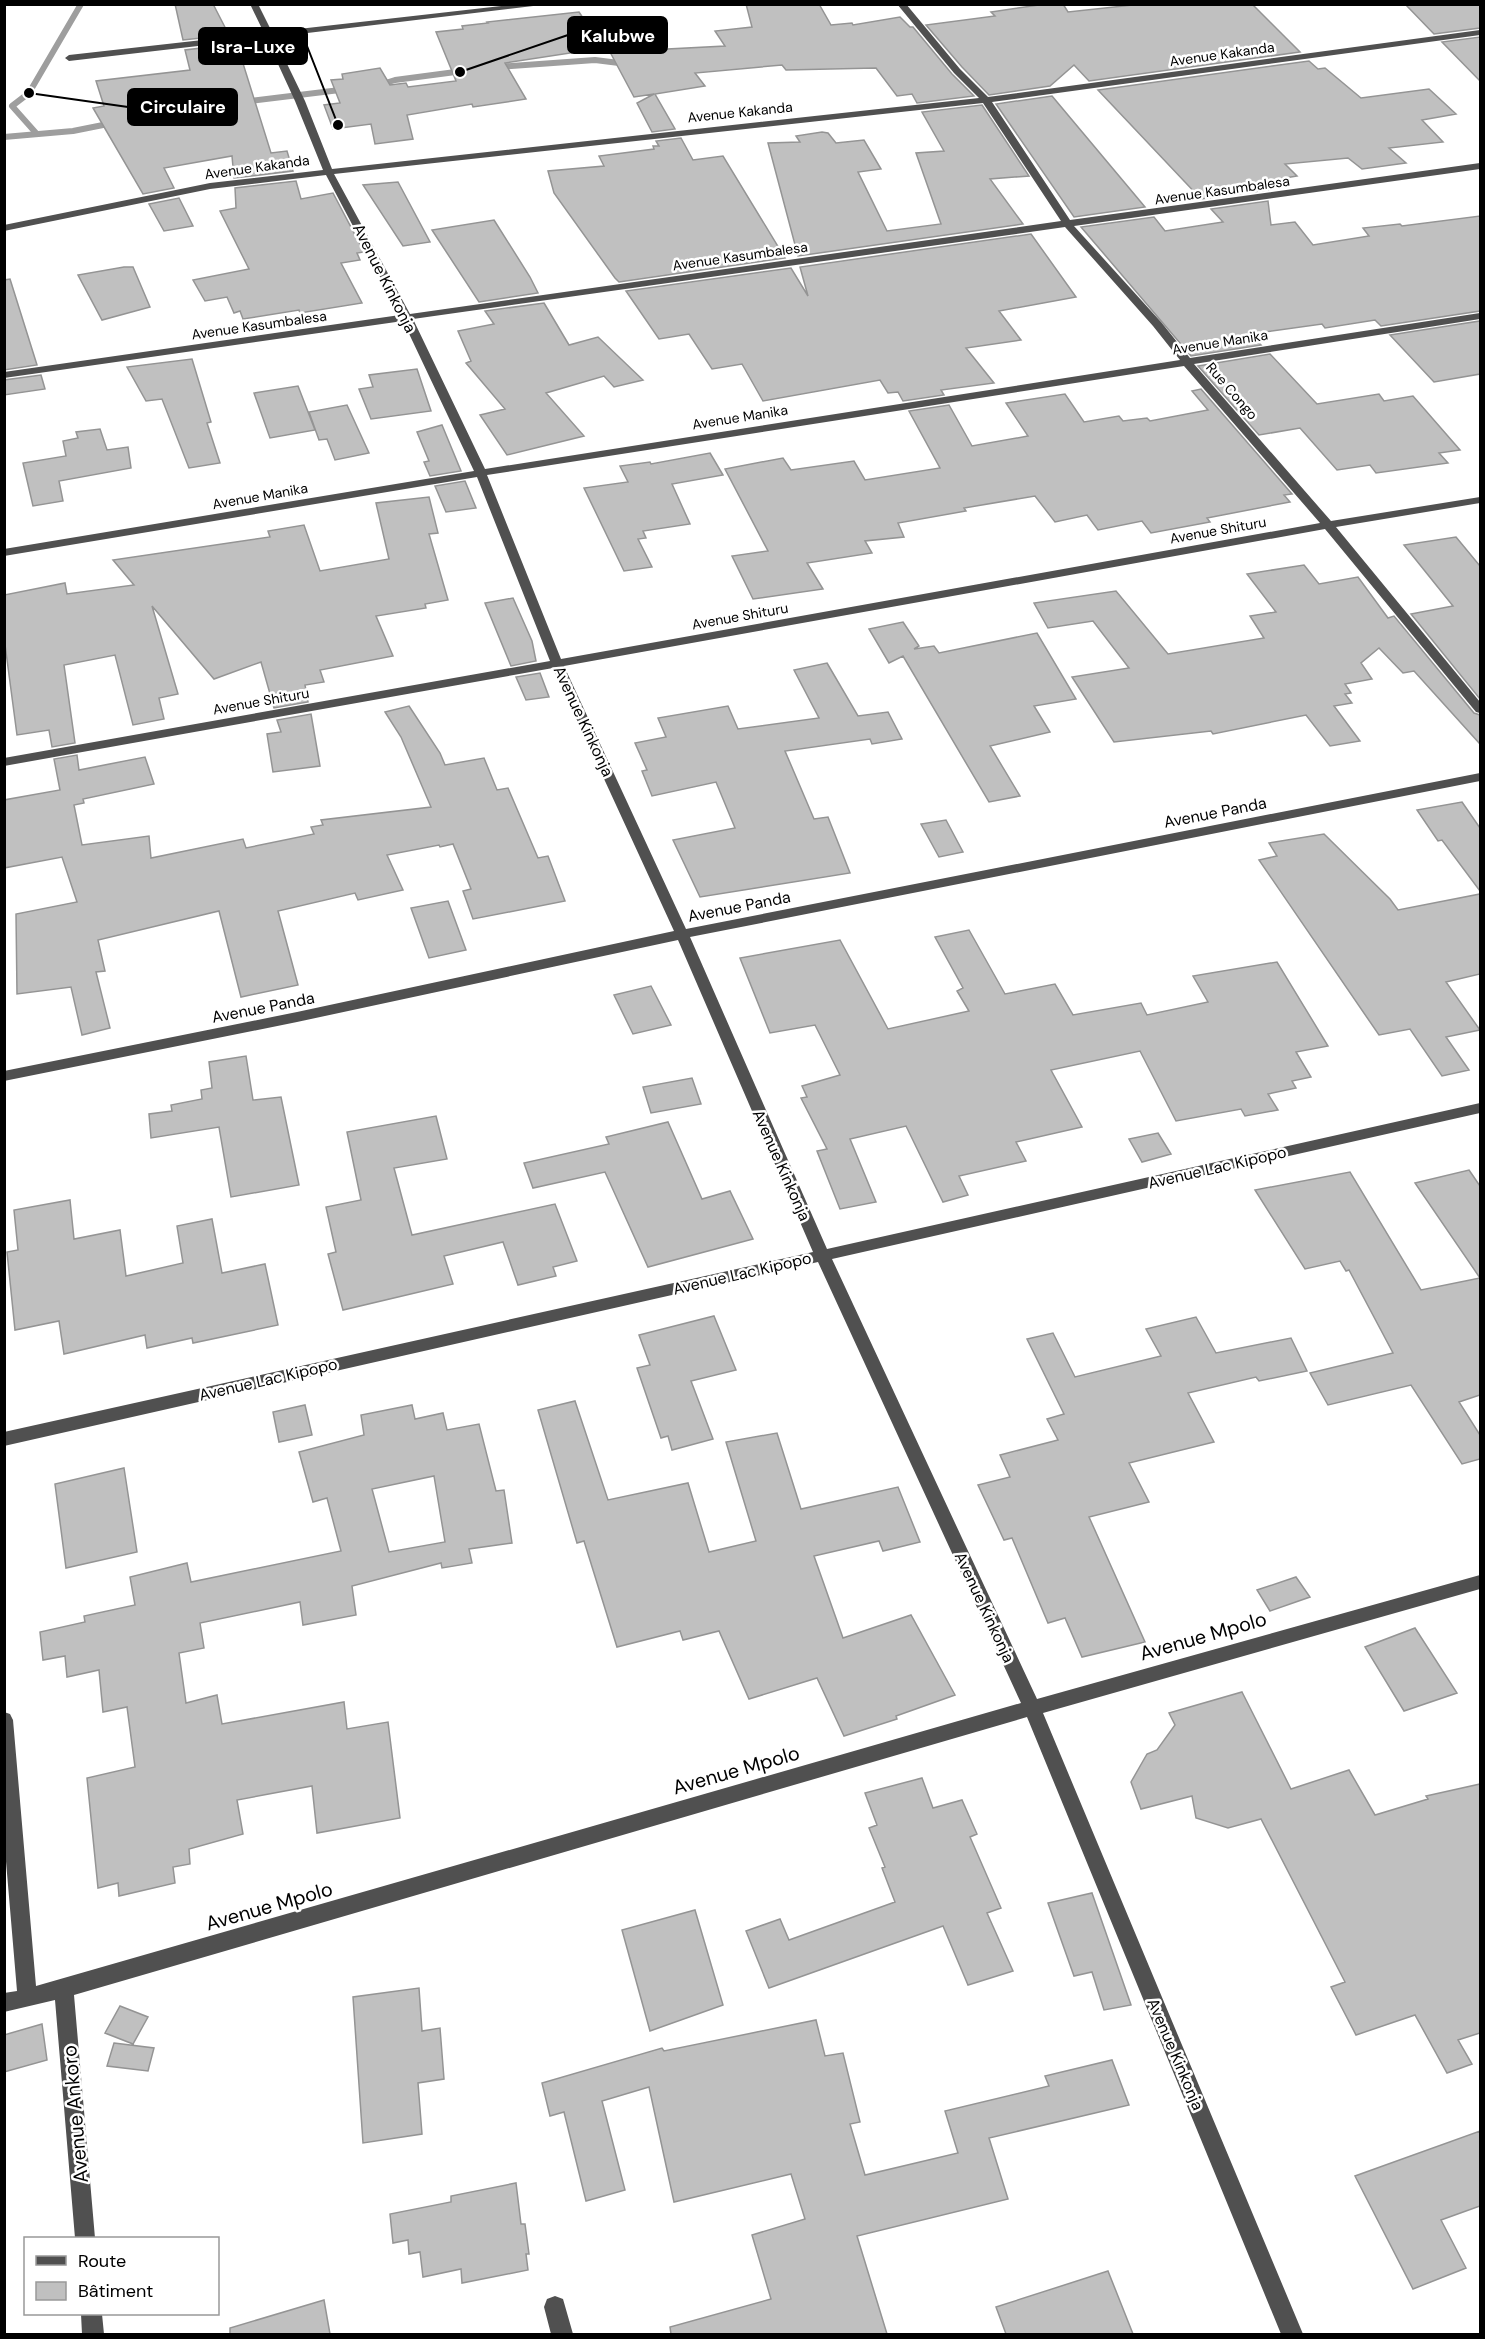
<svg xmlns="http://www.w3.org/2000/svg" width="1485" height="2339" viewBox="0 0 1485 2339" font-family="'DM Sans',sans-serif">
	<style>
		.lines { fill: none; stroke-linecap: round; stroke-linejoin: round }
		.stream { stroke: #9e9e9e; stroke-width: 6 }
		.building { fill: #c0c0c0; stroke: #949494; stroke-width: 1.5; fill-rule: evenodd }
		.minor { fill: #505050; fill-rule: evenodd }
		.labels { text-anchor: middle; stroke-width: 5; stroke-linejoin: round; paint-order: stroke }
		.far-street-label { font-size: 14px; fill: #000; stroke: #fff }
		.street-label { font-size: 16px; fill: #000; stroke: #fff }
		.near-street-label { font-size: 20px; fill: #000; stroke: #fff }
		.leader { fill: none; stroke: #000; stroke-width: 2 }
		.callout-dot { fill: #000; stroke: #fff; stroke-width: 2 }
		.callout { fill: #000; stroke: #000; stroke-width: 2 }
		.callout-label { font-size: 18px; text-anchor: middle; font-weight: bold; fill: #fff }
	</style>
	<rect width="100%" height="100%" fill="#fff"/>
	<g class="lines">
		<path class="stream" d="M 497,67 L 595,60 L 627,64
			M 379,85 L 395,80 L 463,71
			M 242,102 L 348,89
			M 36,133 L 12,106 L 29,93 L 81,4
			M 4,137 L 73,131 L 113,123"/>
	</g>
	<path class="building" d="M 175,4 L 213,4 L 229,35 L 183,40 Z
		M 746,4 L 819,4 L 831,25 L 852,23 L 853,25 L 900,17 L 910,27 L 913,27 L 952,74 L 974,96 L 917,103 L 912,94 L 897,96 L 876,68 L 786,70 L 782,65 L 695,73 L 705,86 L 655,94 L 675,129 L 652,132 L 637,103 L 654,94 L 634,97 L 610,52 L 725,46 L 715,31 L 752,27 Z
		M 1046,4 L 1063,4 L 1068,12 L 1142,4 L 1252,4 L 1300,52 L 1089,81 L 1074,65 L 1050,86 L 989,95 L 962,67 L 926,25 L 995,16 L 991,12 Z
		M 1405,4 L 1480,4 L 1480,28 L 1434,34 Z
		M 579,12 L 603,48 L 505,63 L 526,99 L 473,107 L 472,104 L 407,115 L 413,139 L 375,144 L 371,124 L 333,129 L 324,105 L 340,103 L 331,80 L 343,79 L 342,74 L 380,68 L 390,85 L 406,83 L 408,87 L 456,81 L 436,32 L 463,29 L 462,26 L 488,23 L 487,22 Z
		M 1480,37 L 1480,81 L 1442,42 Z
		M 234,44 L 241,57 L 271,153 L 287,151 L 293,171 L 234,178 L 232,156 L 164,168 L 174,188 L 143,194 L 93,108 L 104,106 L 96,81 L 190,70 L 185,50 Z
		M 1309,61 L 1318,69 L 1325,68 L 1361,98 L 1429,89 L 1456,114 L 1422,120 L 1443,142 L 1389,148 L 1406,163 L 1362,169 L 1348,158 L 1285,164 L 1297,176 L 1254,183 L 1267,190 L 1201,199 L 1098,90 Z
		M 1052,96 L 1145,207 L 1074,217 L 996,104 Z
		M 982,105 L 1029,176 L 990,179 L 1023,224 L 798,256 L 768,143 L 800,142 L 796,136 L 822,132 L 828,133 L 836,143 L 864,140 L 881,169 L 858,172 L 887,231 L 941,224 L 916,153 L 944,151 L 922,112 Z
		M 681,138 L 693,160 L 723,156 L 785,258 L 619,282 L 615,278 L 554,193 L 548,171 L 604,166 L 599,156 L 654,149 L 653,146 L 659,146 L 656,141 Z
		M 296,181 L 301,199 L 333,193 L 364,252 L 357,253 L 360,260 L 341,263 L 362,303 L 300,313 L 299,310 L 243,319 L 240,311 L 234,313 L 227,297 L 205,301 L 193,280 L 249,269 L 220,211 L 236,208 L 235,188 Z
		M 398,182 L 430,242 L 403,246 L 363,185 Z
		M 179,198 L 193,226 L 164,231 L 149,204 Z
		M 1268,201 L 1271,225 L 1295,222 L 1313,245 L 1369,236 L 1363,228 L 1400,224 L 1402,226 L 1480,216 L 1480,311 L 1381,326 L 1375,320 L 1325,328 L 1322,324 L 1251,334 L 1261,345 L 1191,356 L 1081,227 L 1154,217 L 1165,231 L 1223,222 L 1211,209 Z
		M 494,220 L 530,277 L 538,293 L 479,302 L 432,230 Z
		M 1031,234 L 1076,297 L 999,311 L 1021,340 L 966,348 L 994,383 L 941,390 L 944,395 L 903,401 L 898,392 L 888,393 L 880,380 L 763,401 L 742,364 L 712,369 L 689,334 L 659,339 L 626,291 L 791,268 L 808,296 L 800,267 Z
		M 124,267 L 133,267 L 150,307 L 102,320 L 78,275 Z
		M 10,279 L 37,365 L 4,370 L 4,280 Z
		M 544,303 L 569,345 L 598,337 L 643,380 L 614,387 L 604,376 L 546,393 L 584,436 L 507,455 L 480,415 L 505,409 L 466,363 L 471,361 L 458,331 L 494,324 L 485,311 Z
		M 1480,321 L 1480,374 L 1434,382 L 1390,335 Z
		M 1270,354 L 1317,404 L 1379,394 L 1384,401 L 1413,396 L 1460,450 L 1439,453 L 1448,463 L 1376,473 L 1370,465 L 1337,470 L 1300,428 L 1259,435 L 1198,366 Z
		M 192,359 L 211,422 L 207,423 L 220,463 L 189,468 L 162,399 L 146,401 L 127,367 Z
		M 417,369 L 431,411 L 371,419 L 359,389 L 373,387 L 369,375 Z
		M 41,375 L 45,389 L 4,395 L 4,380 Z
		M 298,386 L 315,430 L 270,438 L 254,393 Z
		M 1201,389 L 1292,494 L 1284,495 L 1290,502 L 1207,518 L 1210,522 L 1151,533 L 1142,521 L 1098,530 L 1087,515 L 1055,522 L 1035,496 L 964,508 L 966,511 L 898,523 L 904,537 L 865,541 L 872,553 L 807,563 L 823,589 L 753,599 L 732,556 L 768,551 L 725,469 L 783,458 L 791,470 L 854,461 L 865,480 L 940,468 L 909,411 L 949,405 L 972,446 L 1028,436 L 1006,403 L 1065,394 L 1084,422 L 1119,416 L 1123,421 L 1147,418 L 1150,421 L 1208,410 L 1192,391 Z
		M 347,405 L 369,453 L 335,460 L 327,439 L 319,440 L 309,412 Z
		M 442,425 L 461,471 L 430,476 L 424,462 L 429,461 L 417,432 Z
		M 100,429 L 107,450 L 128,447 L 131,468 L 59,481 L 63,501 L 33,506 L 23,463 L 66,456 L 63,441 L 78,438 L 76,432 Z
		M 710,453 L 723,475 L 672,484 L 690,524 L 643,531 L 646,538 L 638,539 L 652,567 L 624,571 L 584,488 L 628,482 L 620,466 L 650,462 L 651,464 Z
		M 465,481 L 476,508 L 446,512 L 435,486 Z
		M 429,497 L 438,533 L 429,534 L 448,600 L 425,604 L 426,608 L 376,616 L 393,656 L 320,670 L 324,682 L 305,685 L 308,702 L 274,708 L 261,662 L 214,679 L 152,606 L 178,694 L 159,698 L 164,719 L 133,725 L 115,655 L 64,665 L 75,743 L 52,747 L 49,730 L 17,735 L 4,637 L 4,595 L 65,583 L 67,594 L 134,585 L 113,560 L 270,537 L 268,531 L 304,525 L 320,571 L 389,559 L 376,503 Z
		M 1456,537 L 1480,566 L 1480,699 L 1411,614 L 1453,606 L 1404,545 Z
		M 1304,565 L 1319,584 L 1358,577 L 1388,618 L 1394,616 L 1474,713 L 1480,715 L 1480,744 L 1414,671 L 1403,673 L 1379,648 L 1361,663 L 1372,679 L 1345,684 L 1351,693 L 1345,694 L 1352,703 L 1334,706 L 1360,741 L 1330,746 L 1306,715 L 1213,734 L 1211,731 L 1114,742 L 1072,677 L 1129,668 L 1093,621 L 1048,628 L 1034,603 L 1116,591 L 1168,654 L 1264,638 L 1250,616 L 1276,612 L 1247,574 Z
		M 513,598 L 532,641 L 536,661 L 511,666 L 485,603 Z
		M 903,622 L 919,646 L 914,649 L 934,646 L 939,653 L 1037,633 L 1076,699 L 1034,706 L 1050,732 L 990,746 L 1020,796 L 989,802 L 903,656 L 889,663 L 869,629 Z
		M 827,663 L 858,716 L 888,712 L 902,739 L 872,744 L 870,739 L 785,751 L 814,819 L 828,817 L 850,873 L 700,897 L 673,840 L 735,828 L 716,782 L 652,796 L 642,771 L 647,770 L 635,743 L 666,737 L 658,718 L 728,706 L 738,729 L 819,718 L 794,670 Z
		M 540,673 L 549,697 L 526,700 L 516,677 Z
		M 409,706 L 440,753 L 445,765 L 484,758 L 497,790 L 508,788 L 538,858 L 548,856 L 565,901 L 473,919 L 463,891 L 471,889 L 453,844 L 440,847 L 439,845 L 387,855 L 403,890 L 358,900 L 355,893 L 278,911 L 298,985 L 241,997 L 219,911 L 98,940 L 105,971 L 96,972 L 110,1028 L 82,1035 L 71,987 L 17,994 L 16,914 L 77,902 L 62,857 L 4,868 L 4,800 L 60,790 L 54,759 L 77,755 L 79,770 L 145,757 L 154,784 L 83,799 L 84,803 L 74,805 L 82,845 L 149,836 L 151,858 L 243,839 L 246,848 L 314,834 L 311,827 L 323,825 L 321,820 L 431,807 L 401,737 L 385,712 Z
		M 311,714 L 320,766 L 273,772 L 267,734 L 281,732 L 277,720 Z
		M 1462,802 L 1480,828 L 1480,891 L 1442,840 L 1438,841 L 1417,810 Z
		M 946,820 L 963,852 L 939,857 L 921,824 Z
		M 1324,834 L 1390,899 L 1398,910 L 1480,894 L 1480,974 L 1446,982 L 1480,1030 L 1446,1037 L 1469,1070 L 1442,1076 L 1410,1029 L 1379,1035 L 1259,860 L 1277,856 L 1269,843 Z
		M 448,901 L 466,950 L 429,958 L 411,908 Z
		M 969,930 L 1005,994 L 1055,984 L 1073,1015 L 1141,1003 L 1147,1015 L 1208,1002 L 1193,976 L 1277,962 L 1328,1046 L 1296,1052 L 1311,1077 L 1292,1081 L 1296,1088 L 1268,1094 L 1278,1110 L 1245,1116 L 1241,1109 L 1176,1121 L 1140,1051 L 1051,1070 L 1082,1127 L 1016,1142 L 1026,1161 L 959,1176 L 968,1195 L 943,1202 L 906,1126 L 850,1139 L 876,1202 L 840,1209 L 817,1151 L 827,1149 L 801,1098 L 807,1097 L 802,1086 L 840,1075 L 815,1025 L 770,1033 L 740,958 L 840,940 L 888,1029 L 969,1011 L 957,991 L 963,988 L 935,937 Z
		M 651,986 L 671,1025 L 633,1034 L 614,995 Z
		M 246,1056 L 253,1100 L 281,1097 L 299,1185 L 231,1197 L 219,1127 L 151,1138 L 149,1114 L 172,1111 L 171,1105 L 202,1099 L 201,1090 L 212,1088 L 209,1062 Z
		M 692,1078 L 701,1104 L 651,1113 L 643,1087 Z
		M 436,1116 L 447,1159 L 394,1168 L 412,1235 L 555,1204 L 577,1261 L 553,1267 L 556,1276 L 518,1285 L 503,1242 L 444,1256 L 453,1284 L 343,1310 L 328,1254 L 336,1252 L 326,1207 L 361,1200 L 347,1132 Z
		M 668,1122 L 702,1199 L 730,1191 L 753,1239 L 648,1267 L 605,1172 L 533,1188 L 524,1163 L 609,1144 L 606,1137 Z
		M 1158,1133 L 1171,1154 L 1142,1162 L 1129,1139 Z
		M 1469,1170 L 1480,1186 L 1480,1395 L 1459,1402 L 1480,1435 L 1480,1459 L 1462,1464 L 1411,1385 L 1328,1405 L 1310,1373 L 1393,1353 L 1349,1270 L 1346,1271 L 1340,1261 L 1305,1269 L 1255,1190 L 1350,1172 L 1421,1290 L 1480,1278 L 1415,1183 Z
		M 70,1200 L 74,1239 L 120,1230 L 126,1276 L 183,1263 L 177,1226 L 212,1219 L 222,1273 L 265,1264 L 278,1325 L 193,1343 L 192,1338 L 147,1348 L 145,1335 L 64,1354 L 59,1321 L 15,1330 L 7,1252 L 18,1250 L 14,1210 Z
		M 714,1316 L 736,1370 L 691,1381 L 713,1439 L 672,1450 L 668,1436 L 661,1438 L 637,1368 L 650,1365 L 639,1335 Z
		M 1196,1317 L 1216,1353 L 1291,1338 L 1307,1371 L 1259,1381 L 1256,1377 L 1188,1393 L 1214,1442 L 1129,1463 L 1149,1502 L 1089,1517 L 1145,1642 L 1082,1657 L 1065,1618 L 1048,1623 L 1012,1538 L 1004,1540 L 978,1485 L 1010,1477 L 1000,1455 L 1058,1440 L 1047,1419 L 1064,1414 L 1027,1339 L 1053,1333 L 1075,1377 L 1161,1356 L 1146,1329 Z
		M 575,1401 L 608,1500 L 688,1483 L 709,1552 L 756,1541 L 726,1442 L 777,1433 L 801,1509 L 898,1487 L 920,1542 L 883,1551 L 879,1541 L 814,1556 L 843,1638 L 911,1615 L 955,1695 L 896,1716 L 897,1719 L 844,1736 L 817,1678 L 749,1699 L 719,1631 L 683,1640 L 680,1631 L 617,1647 L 584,1541 L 577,1543 L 538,1410 Z
		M 305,1405 L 312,1435 L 279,1442 L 273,1412 Z
		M 412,1405 L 415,1419 L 443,1413 L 447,1430 L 479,1424 L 496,1491 L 504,1490 L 512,1543 L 469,1549 L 472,1563 L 442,1568 L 441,1563 L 352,1586 L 356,1615 L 303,1625 L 300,1602 L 200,1623 L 204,1648 L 179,1653 L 186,1703 L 217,1695 L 222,1724 L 344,1702 L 347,1729 L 388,1722 L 400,1818 L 317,1833 L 312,1786 L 237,1800 L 243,1834 L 189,1849 L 190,1864 L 173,1867 L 175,1883 L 119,1896 L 118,1883 L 98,1888 L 87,1778 L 135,1767 L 127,1707 L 103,1712 L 99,1670 L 67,1677 L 65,1656 L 43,1660 L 40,1632 L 85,1622 L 84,1616 L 135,1605 L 130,1577 L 187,1563 L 191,1582 L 341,1551 L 327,1498 L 313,1502 L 299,1452 L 364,1435 L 361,1415 ZM 434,1476 L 445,1542 L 389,1552 L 372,1489 Z
		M 124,1468 L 137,1552 L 66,1568 L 55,1484 Z
		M 1296,1577 L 1310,1597 L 1270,1611 L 1257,1590 Z
		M 1415,1628 L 1457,1693 L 1404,1711 L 1365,1647 Z
		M 1242,1692 L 1291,1789 L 1349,1770 L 1375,1815 L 1428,1799 L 1426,1796 L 1480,1784 L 1480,2033 L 1458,2040 L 1472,2064 L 1447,2073 L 1415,2015 L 1356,2035 L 1331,1987 L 1345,1982 L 1261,1819 L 1228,1828 L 1196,1818 L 1192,1796 L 1141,1809 L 1131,1782 L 1147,1754 L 1157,1750 L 1175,1725 L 1169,1713 Z
		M 922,1778 L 933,1808 L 962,1800 L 977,1834 L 970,1837 L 1001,1908 L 987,1913 L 1013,1971 L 968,1985 L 943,1926 L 769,1988 L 746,1931 L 780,1919 L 789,1940 L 895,1902 L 882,1868 L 885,1867 L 869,1828 L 877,1825 L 865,1793 Z
		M 1092,1893 L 1131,2005 L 1104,2010 L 1092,1972 L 1074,1976 L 1048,1903 Z
		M 695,1910 L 723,2005 L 650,2031 L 622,1930 Z
		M 419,1988 L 422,2031 L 440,2028 L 444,2079 L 418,2083 L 422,2134 L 363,2143 L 353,1997 Z
		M 120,2006 L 148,2017 L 133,2044 L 105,2033 Z
		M 816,2020 L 825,2056 L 843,2053 L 860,2122 L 850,2124 L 865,2175 L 958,2153 L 945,2111 L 1049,2086 L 1045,2076 L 1112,2060 L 1129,2105 L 989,2138 L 1008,2199 L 857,2236 L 887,2334 L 671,2334 L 670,2327 L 771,2299 L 752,2235 L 805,2219 L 791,2174 L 674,2202 L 649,2087 L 602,2101 L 625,2190 L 586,2201 L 564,2112 L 550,2116 L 542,2083 L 662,2048 L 664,2051 Z
		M 42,2024 L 47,2060 L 4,2072 L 4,2035 Z
		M 114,2043 L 154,2048 L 148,2071 L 107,2066 Z
		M 1480,2131 L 1480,2206 L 1441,2220 L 1466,2268 L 1413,2289 L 1355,2176 Z
		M 516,2183 L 521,2224 L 525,2224 L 529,2254 L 526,2254 L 528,2270 L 462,2283 L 461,2269 L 423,2277 L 420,2252 L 409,2254 L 408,2240 L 393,2243 L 390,2214 L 451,2202 L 451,2196 Z
		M 1108,2271 L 1133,2334 L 1006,2334 L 996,2307 Z
		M 324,2300 L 330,2334 L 230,2334 L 230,2328 Z"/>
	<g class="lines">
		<path class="minor" d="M 250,4 L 258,4 L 272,32 L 519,4 L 550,4 L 274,37 L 305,101 L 332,169 L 979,98 L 954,73 L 897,4 L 906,4 L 960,69 L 988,97 L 1480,30 L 1480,35 L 992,102 L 1070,220 L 1480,163 L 1480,169 L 1074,226 L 1161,322 L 1190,358 L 1480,313 L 1480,319 L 1194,364 L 1331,521 L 1480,497 L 1480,503 L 1336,527 L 1480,702 L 1480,713 L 1476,712 L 1325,529 L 564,666 L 686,929 L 1480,773 L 1480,781 L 690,937 L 827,1249 L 1480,1103 L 1480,1113 L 832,1259 L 1037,1699 L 1480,1575 L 1480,1589 L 1043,1713 L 1303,2334 L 1281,2334 L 1027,1717 L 74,1995 L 95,2238 L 75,2238 L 55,2000 L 4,2012 L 4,1993 L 17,1991 L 4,1838 L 4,1712 L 10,1714 L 13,1720 L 36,1986 L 1021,1703 L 818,1262 L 4,1446 L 4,1432 L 813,1252 L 678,940 L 297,1022 L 4,1081 L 4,1071 L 297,1012 L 674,931 L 553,668 L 4,766 L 4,758 L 550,661 L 477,477 L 4,556 L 4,549 L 474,471 L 403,321 L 4,378 L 4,372 L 400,315 L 326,175 L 210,189 L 4,231 L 4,225 L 210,183 L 323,170 L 295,101 L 266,38 L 69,61 L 65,58 L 69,55 L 264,33 ZM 983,103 L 1061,221 L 410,314 L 334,174 ZM 1065,227 L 1153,326 L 1180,360 L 485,469 L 413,319 ZM 1184,366 L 1320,523 L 561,659 L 487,475 Z
			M 555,2296 L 563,2299 L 573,2334 L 551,2334 L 544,2307 L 547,2299 Z
			M 81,2314 L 102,2314 L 104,2334 L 82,2334 Z"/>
	</g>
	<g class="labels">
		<g class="far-street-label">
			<text transform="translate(1222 54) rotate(-8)" y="5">Avenue Kakanda</text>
			<text transform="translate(740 112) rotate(-6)" y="5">Avenue Kakanda</text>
			<text transform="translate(257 167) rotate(-8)" y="5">Avenue Kakanda</text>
			<text transform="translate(1222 190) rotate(-8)" y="5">Avenue Kasumbalesa</text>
			<text transform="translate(740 256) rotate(-8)" y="5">Avenue Kasumbalesa</text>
			<text transform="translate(259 325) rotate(-8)" y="5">Avenue Kasumbalesa</text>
			<text transform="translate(1220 342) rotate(-9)" y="5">Avenue Manika</text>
			<text transform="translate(1232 391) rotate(49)" y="5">Rue Congo</text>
			<text transform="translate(740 417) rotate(-9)" y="5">Avenue Manika</text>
			<text transform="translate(260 496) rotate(-10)" y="5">Avenue Manika</text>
			<text transform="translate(1218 530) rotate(-10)" y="5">Avenue Shituru</text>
			<text transform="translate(740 616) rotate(-10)" y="5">Avenue Shituru</text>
			<text transform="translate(261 701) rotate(-10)" y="5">Avenue Shituru</text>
		</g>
		<g class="street-label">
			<text transform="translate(385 278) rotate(63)" y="6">Avenue Kinkonja</text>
			<text transform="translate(584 721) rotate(65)" y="6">Avenue Kinkonja</text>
			<text transform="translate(1215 812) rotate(-11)" y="6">Avenue Panda</text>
			<text transform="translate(739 906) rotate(-11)" y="6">Avenue Panda</text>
			<text transform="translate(263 1007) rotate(-11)" y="6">Avenue Panda</text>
			<text transform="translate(782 1165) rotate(66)" y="6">Avenue Kinkonja</text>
			<text transform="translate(1217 1167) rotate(-13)" y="6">Avenue Lac Kipopo</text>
			<text transform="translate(742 1273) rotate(-13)" y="6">Avenue Lac Kipopo</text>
			<text transform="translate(268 1379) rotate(-13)" y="6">Avenue Lac Kipopo</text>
			<text transform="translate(985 1607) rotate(65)" y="6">Avenue Kinkonja</text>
			<text transform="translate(1176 2054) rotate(67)" y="6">Avenue Kinkonja</text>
		</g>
		<g class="near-street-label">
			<text transform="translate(1203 1636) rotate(-16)" y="7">Avenue Mpolo</text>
			<text transform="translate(736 1770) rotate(-16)" y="7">Avenue Mpolo</text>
			<text transform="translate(269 1906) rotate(-16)" y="7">Avenue Mpolo</text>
			<text transform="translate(75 2114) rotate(-95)" y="7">Avenue Ankoro</text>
		</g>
	</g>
	<path class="leader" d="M460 72L568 35M338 125L307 46M29 93L128 107"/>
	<g class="callout-dot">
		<circle cx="460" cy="72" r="6"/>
		<circle cx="338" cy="125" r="6"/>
		<circle cx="29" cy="93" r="6"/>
	</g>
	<g class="callout">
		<rect x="568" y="17" width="99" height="36" rx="6"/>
		<rect x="199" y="28" width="108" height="36" rx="6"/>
		<rect x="128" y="89" width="109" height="36" rx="6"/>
	</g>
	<g class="callout-label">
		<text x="618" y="42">Kalubwe</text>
		<text x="253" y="53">Isra-Luxe</text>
		<text x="183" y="113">Circulaire</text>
	</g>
	<rect width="1485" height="2339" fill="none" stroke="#000000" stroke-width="12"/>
	<rect x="24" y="2237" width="195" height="78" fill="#ffffff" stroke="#999999" stroke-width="1.5"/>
	<rect x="36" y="2256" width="30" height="9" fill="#505050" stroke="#999999" stroke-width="1.5"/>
	<text x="78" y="2267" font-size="18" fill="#000000">Route</text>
	<rect x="36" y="2282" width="30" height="18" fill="#c0c0c0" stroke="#999999" stroke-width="1.5"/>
	<text x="78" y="2297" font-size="18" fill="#000000">Bâtiment</text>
</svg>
